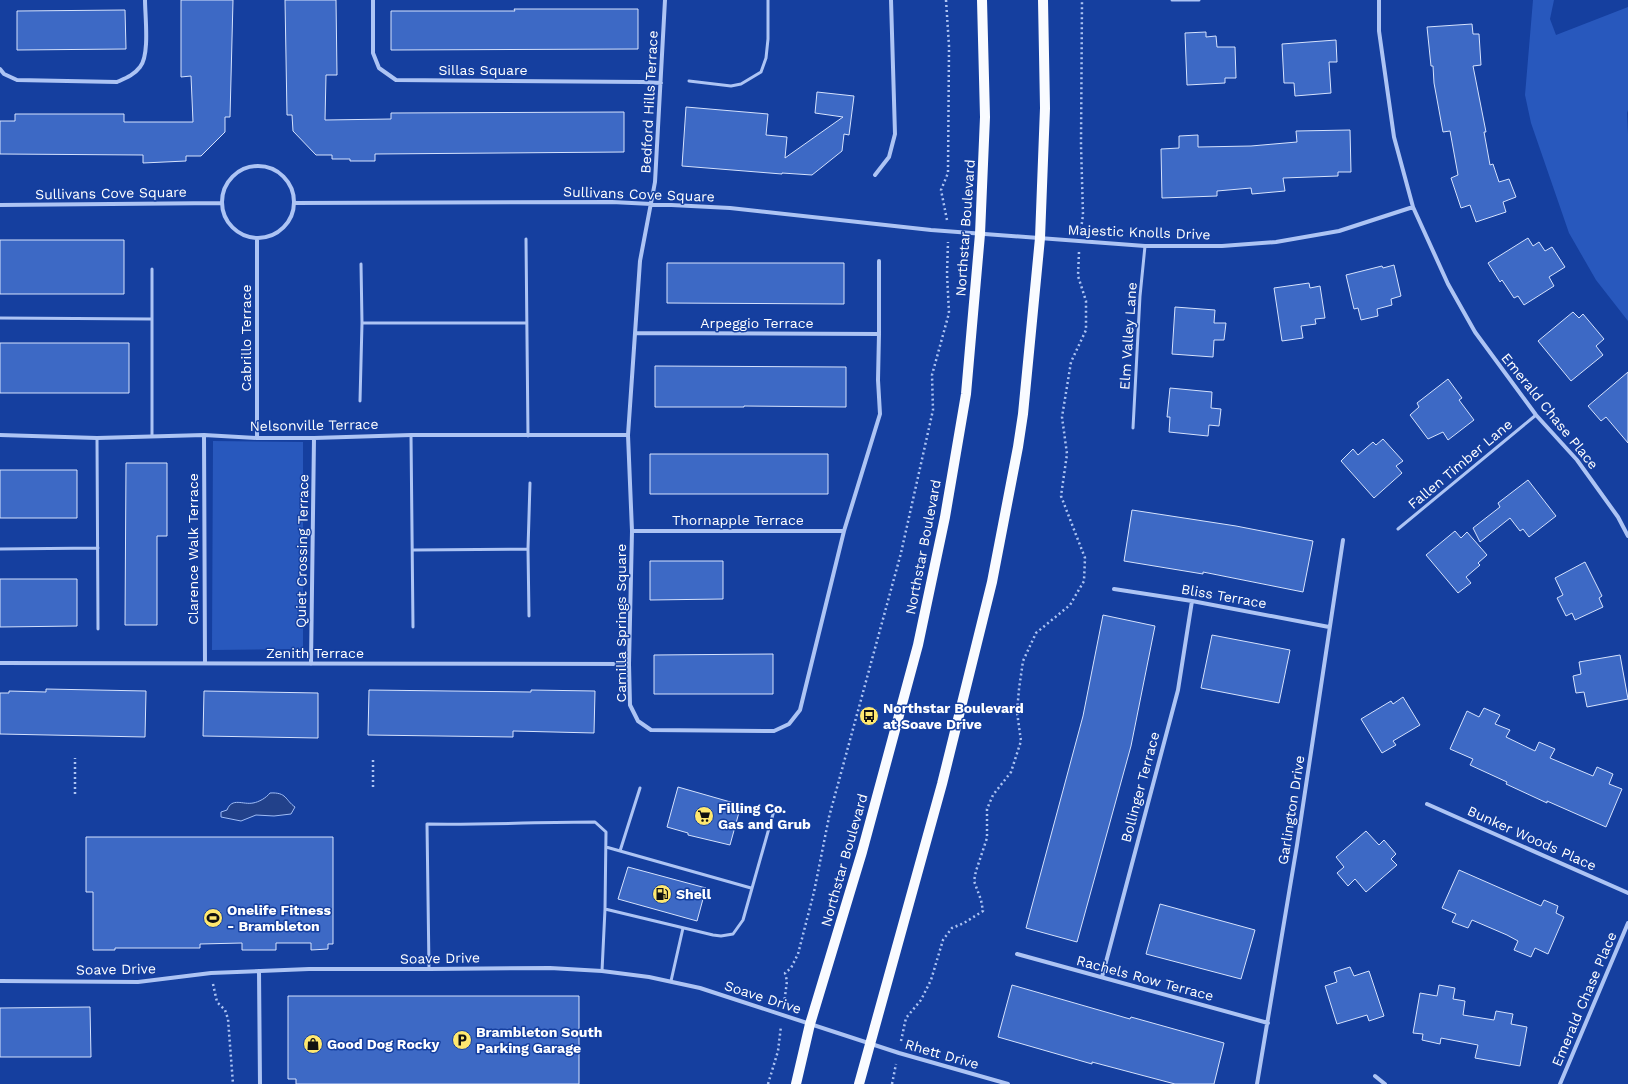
<svg xmlns="http://www.w3.org/2000/svg" width="1628" height="1084" viewBox="0 0 1628 1084" font-family="'Work Sans',sans-serif">
	<style>
		.green { fill: #2858bd }
		.water { fill: #22418a; stroke: #9fbcf6 }
		.building { fill: #3d69c5; stroke: #d5e2fd }
		.lines { fill: none; stroke-linecap: round; stroke-linejoin: round }
		.path { stroke: #adc4f4; stroke-width: 2.5; stroke-dasharray: 2 3; stroke-linecap: butt }
		.lane { stroke: #adc4f4; stroke-width: 3 }
		.street { stroke: #adc4f4; stroke-width: 4 }
		.primary { stroke: #f9fbff; stroke-width: 10 }
		.labels { text-anchor: middle; stroke-width: 3; stroke-linejoin: round; paint-order: stroke }
		.street-label { font-size: 14px; fill: #fff; stroke: #153f9f }
		.poi-label { font-size: 14px; font-weight: bold; fill: #fff; stroke: #153f9f; text-anchor: start }
	</style>
	<rect width="100%" height="100%" fill="#153f9f"/>
	<path class="green" d="M 1533,0 L 1554,0 L 1550,19 L 1556,35 L 1628,7 L 1628,110 L 1627,113 L 1628,134 L 1628,321 L 1596,280 L 1569,233 L 1531,123 L 1525,95 Z
		M 213,441 L 303,442 L 303,649 L 212,650 Z"/>
	<path class="water" d="M 270,793 C 287,792 285,800 295,807 L 291,814 L 274,816 L 256,815 L 241,821 L 221,817 L 221,812 L 227,810 C 232,797 243,805 253,803 C 259,802 266,798 270,793 Z"/>
	<path class="building" d="M 181,0 L 233,0 L 230,117 L 225,117 L 225,132 L 201,156 L 186,156 L 186,161 L 143,163 L 143,155 L 0,154 L 0,121 L 15,121 L 15,114 L 124,114 L 124,122 L 193,122 L 191,76 L 181,77 Z
		M 285,0 L 336,0 L 337,75 L 326,75 L 325,120 L 391,119 L 391,113 L 624,112 L 624,152 L 375,154 L 375,161 L 350,161 L 350,159 L 332,159 L 332,155 L 316,155 L 293,131 L 292,115 L 287,115 Z
		M 514,9 L 638,9 L 638,49 L 391,50 L 391,11 L 515,11 Z
		M 125,10 L 126,49 L 17,50 L 17,11 Z
		M 1472,24 L 1473,34 L 1479,34 L 1481,65 L 1473,66 L 1486,132 L 1484,132 L 1490,165 L 1493,164 L 1499,182 L 1509,179 L 1516,197 L 1503,202 L 1506,212 L 1476,222 L 1470,205 L 1461,208 L 1451,178 L 1458,175 L 1450,131 L 1443,132 L 1434,83 L 1433,66 L 1431,66 L 1427,27 Z
		M 1206,32 L 1206,37 L 1216,36 L 1217,47 L 1235,47 L 1236,78 L 1225,78 L 1225,83 L 1187,85 L 1185,33 Z
		M 1336,40 L 1337,62 L 1329,62 L 1331,93 L 1295,96 L 1294,83 L 1284,83 L 1282,44 Z
		M 817,92 L 854,96 L 849,135 L 844,134 L 842,151 L 812,175 L 782,173 L 782,174 L 682,166 L 686,107 L 768,114 L 766,135 L 787,137 L 785,158 L 843,117 L 815,113 Z
		M 1350,130 L 1351,172 L 1338,172 L 1338,176 L 1283,178 L 1285,191 L 1252,194 L 1251,188 L 1217,191 L 1217,196 L 1162,198 L 1161,149 L 1179,148 L 1179,136 L 1198,135 L 1198,147 L 1251,146 L 1297,142 L 1296,131 Z
		M 1528,238 L 1533,246 L 1539,242 L 1545,251 L 1552,247 L 1565,267 L 1549,277 L 1554,286 L 1524,305 L 1518,296 L 1514,298 L 1502,280 L 1500,282 L 1488,263 Z
		M 0,240 L 124,240 L 124,294 L 0,294 Z
		M 667,263 L 844,263 L 844,304 L 667,303 Z
		M 1394,265 L 1401,296 L 1391,299 L 1392,305 L 1377,309 L 1378,316 L 1361,320 L 1358,308 L 1354,309 L 1346,275 L 1382,266 L 1383,268 Z
		M 1309,283 L 1310,288 L 1320,286 L 1325,318 L 1315,319 L 1316,324 L 1301,326 L 1303,338 L 1282,341 L 1274,288 Z
		M 1175,307 L 1215,310 L 1214,323 L 1226,323 L 1224,340 L 1214,340 L 1213,357 L 1172,354 Z
		M 1573,312 L 1579,318 L 1583,314 L 1604,339 L 1596,346 L 1603,355 L 1571,381 L 1538,341 Z
		M 0,343 L 129,343 L 129,393 L 0,393 Z
		M 655,366 L 846,367 L 846,407 L 744,406 L 744,407 L 655,407 Z
		M 1628,372 L 1628,443 L 1606,417 L 1601,421 L 1588,406 Z
		M 1448,379 L 1462,398 L 1459,400 L 1474,420 L 1448,440 L 1443,432 L 1428,439 L 1410,415 L 1419,407 L 1417,403 Z
		M 1170,388 L 1212,392 L 1211,408 L 1221,409 L 1219,426 L 1209,425 L 1208,436 L 1169,432 L 1170,417 L 1167,417 Z
		M 1383,439 L 1403,461 L 1396,466 L 1402,473 L 1374,498 L 1341,461 L 1353,449 L 1358,455 L 1373,442 L 1376,445 Z
		M 650,454 L 828,454 L 828,494 L 650,494 Z
		M 126,463 L 167,463 L 167,536 L 157,536 L 157,625 L 125,625 Z
		M 0,470 L 77,470 L 77,518 L 0,518 Z
		M 1528,480 L 1556,516 L 1529,537 L 1523,529 L 1520,531 L 1510,518 L 1480,542 L 1473,528 L 1500,507 L 1498,503 Z
		M 1132,510 L 1236,526 L 1313,541 L 1303,592 L 1203,572 L 1203,574 L 1124,561 Z
		M 1455,531 L 1461,538 L 1467,532 L 1487,555 L 1478,563 L 1480,565 L 1466,577 L 1471,583 L 1458,593 L 1426,555 Z
		M 650,561 L 723,561 L 723,599 L 650,600 Z
		M 1585,562 L 1602,596 L 1599,598 L 1603,607 L 1575,620 L 1572,613 L 1566,616 L 1557,598 L 1563,595 L 1555,578 Z
		M 0,579 L 77,579 L 77,626 L 0,627 Z
		M 1103,615 L 1155,626 L 1131,746 L 1077,942 L 1026,928 L 1083,716 Z
		M 1212,635 L 1290,650 L 1279,703 L 1201,688 Z
		M 773,654 L 773,694 L 654,694 L 654,655 Z
		M 1620,655 L 1628,699 L 1587,707 L 1584,692 L 1576,693 L 1573,676 L 1581,674 L 1579,662 Z
		M 46,689 L 146,691 L 145,737 L 0,734 L 0,693 L 9,693 L 9,691 L 46,692 Z
		M 369,690 L 531,692 L 531,690 L 595,691 L 594,733 L 513,731 L 513,737 L 368,735 Z
		M 204,691 L 318,693 L 318,738 L 203,736 Z
		M 1403,697 L 1420,725 L 1393,741 L 1396,745 L 1382,753 L 1361,719 L 1391,701 L 1393,704 Z
		M 1484,708 L 1500,715 L 1495,724 L 1510,730 L 1506,737 L 1535,751 L 1539,742 L 1555,749 L 1550,758 L 1593,776 L 1597,767 L 1613,774 L 1609,784 L 1622,789 L 1606,827 L 1547,801 L 1547,803 L 1506,784 L 1507,782 L 1470,765 L 1473,759 L 1450,749 L 1467,711 L 1479,717 Z
		M 678,787 L 741,805 L 730,845 L 688,835 L 688,833 L 667,827 Z
		M 1366,831 L 1379,845 L 1384,840 L 1396,854 L 1391,859 L 1397,865 L 1366,892 L 1355,879 L 1348,886 L 1337,873 L 1344,867 L 1336,857 Z
		M 86,837 L 333,837 L 333,944 L 328,944 L 328,949 L 311,950 L 311,943 L 276,943 L 276,950 L 242,950 L 242,943 L 200,944 L 200,948 L 115,948 L 115,950 L 93,950 L 93,892 L 86,892 Z
		M 628,867 L 706,888 L 697,921 L 618,899 Z
		M 1459,870 L 1541,906 L 1544,900 L 1558,906 L 1556,913 L 1564,917 L 1548,954 L 1535,948 L 1531,957 L 1514,950 L 1518,941 L 1507,935 L 1472,920 L 1468,928 L 1452,922 L 1456,914 L 1442,908 Z
		M 1160,904 L 1255,930 L 1241,979 L 1146,954 Z
		M 1350,967 L 1354,976 L 1369,971 L 1384,1016 L 1369,1021 L 1367,1015 L 1337,1024 L 1325,986 L 1337,982 L 1334,972 Z
		M 1012,985 L 1130,1019 L 1131,1017 L 1224,1043 L 1214,1084 L 1175,1084 L 1092,1062 L 1092,1064 L 998,1037 Z
		M 1439,985 L 1455,988 L 1453,999 L 1465,1001 L 1463,1015 L 1494,1020 L 1496,1011 L 1513,1014 L 1511,1024 L 1527,1027 L 1520,1066 L 1475,1058 L 1478,1045 L 1441,1038 L 1440,1044 L 1422,1040 L 1423,1034 L 1413,1033 L 1420,993 L 1437,996 Z
		M 288,996 L 579,996 L 579,1084 L 296,1084 L 296,1079 L 288,1079 Z
		M 90,1007 L 91,1057 L 0,1057 L 0,1008 Z"/>
	<g class="lines">
		<path class="path" d="M 946,0 L 949,46 L 948,173 L 941,190 L 947,220
			M 1081,229 L 1083,215 L 1081,145 L 1082,0
			M 373,760 L 373,787
			M 75,794 L 75,758
			M 213,984 L 217,1002 L 225,1010 L 228,1019 L 233,1084
			M 784,1004 L 787,981 L 785,973 L 791,968 L 798,954 L 814,892 L 829,817 L 901,553 L 933,410 L 932,375 L 949,313 L 947,274 L 948,242
			M 901,1041 L 906,1018 L 921,1000 L 931,980 L 943,940 L 952,928 L 964,923 L 983,911 L 981,900 L 974,881 L 976,871 L 987,838 L 987,809 L 993,795 L 1011,772 L 1021,741 L 1017,712 L 1019,689 L 1023,661 L 1036,633 L 1070,605 L 1084,581 L 1085,558 L 1061,496 L 1067,454 L 1062,417 L 1071,362 L 1086,330 L 1086,301 L 1078,276 L 1079,252
			M 768,1084 L 778,1051 L 781,1026
			M 892,1084 L 896,1064"/>
		<path class="lane" d="M 1172,0 L 1199,0
			M 689,81 L 731,86 L 741,84 L 761,72 L 766,58 L 768,39 L 768,0
			M 526,239 L 528,436
			M 152,269 L 152,436
			M 0,318 L 151,319
			M 362,323 L 526,323
			M 360,401 L 362,323 L 361,264
			M 1133,428 L 1140,296 L 1145,246
			M 411,435 L 413,627
			M 97,438 L 98,629
			M 1398,529 L 1536,415
			M 0,549 L 98,548
			M 414,550 L 528,549
			M 529,616 L 528,549 L 530,483
			M 606,847 L 751,888
			M 620,851 L 640,788
			M 605,909 L 713,935 L 721,936 L 733,934 L 743,920 L 775,807
			M 429,969 L 427,824 C 483,825 539,822 595,822 L 606,832 L 605,909 L 602,971
			M 671,981 L 683,928"/>
		<path class="street" d="M 373,0 L 373,53 L 379,68 L 396,80 L 643,82 L 661,83
			M 665,0 L 655,182 L 640,261 L 628,435 L 632,531 L 629,664 L 630,705 L 638,721 L 651,730 L 774,731 L 789,724 L 800,710 L 844,531 L 880,414 L 878,380 L 879,334 L 879,261
			M 1379,0 L 1379,31 L 1394,137 L 1413,207 L 1448,284 L 1475,332 L 1536,415 L 1577,460 L 1618,517 L 1628,536
			M 0,69 L 4,74 L 17,80 L 117,82 C 126,78 134,75 140,67 C 150,55 145,16 145,0
			M222 202a36 36 0 1 1 72 0a36 36 0 1 1-72 0Z
			M 875,175 L 889,157 L 895,134 L 891,0
			M 295,203 L 612,202 L 691,206 L 730,208 L 931,230 L 1145,246 L 1222,246 L 1276,242 L 1339,231 L 1413,207
			M 0,205 L 222,203
			M 635,333 L 879,334
			M 0,435 L 97,438 L 204,435 L 257,438 L 314,438 L 411,435 L 628,435
			M 204,435 L 205,663
			M 257,438 L 257,239
			M 632,531 L 844,531
			M 1114,589 L 1192,601 L 1329,627
			M 0,663 L 629,664
			M 311,664 L 314,438
			M 1427,804 L 1628,893
			M 1017,954 L 1268,1023
			M 259,971 L 260,1084
			M 1102,977 L 1178,690 L 1192,601
			M 0,981 L 138,982 L 211,973 L 309,969 L 429,969 L 550,968 L 602,971 L 649,977 L 700,988 L 899,1053 L 1008,1084
			M 1375,1076 L 1385,1084
			M 1257,1084 L 1297,845 L 1343,540
			M 1560,1084 L 1628,923"/>
		<path class="primary" d="M 796,1084 L 810,1024 L 862,852 L 918,645 L 945,517 L 966,394 L 980,234 L 985,117 L 982,0
			M 859,1084 L 942,784 L 992,582 L 1018,447 L 1023,414 L 1040,238 L 1045,108 L 1043,0"/>
	</g>
	<defs>
		<symbol id="bus-disc" viewBox="-11 -11 22 22"><circle r="9.5" fill="#ffe86f" stroke="#153f9f"/><path d="M-5-6H5V4H4V6H2V4H-2V6H-4V4H-5ZM-3.5-4V0h7V-4ZM-3.5 1.2v1.5H-2V1.2ZM2 1.2v1.5H3.5V1.2Z" fill="#111"/></symbol>
		<symbol id="supermarket-disc" viewBox="-11 -11 22 22"><circle r="9.5" fill="#ffe86f" stroke="#153f9f"/><path d="M-6-5.5h2.5l.6 2H6L4.5 2H-2.5L-4.4-4H-6ZM-1.5 3.2a1.3 1.3 0 1 0 .1 0ZM3 3.2a1.3 1.3 0 1 0 .1 0Z" fill="#111"/></symbol>
		<symbol id="fuel-disc" viewBox="-11 -11 22 22"><circle r="9.5" fill="#ffe86f" stroke="#153f9f"/><path d="M-5.5-6h7V0h2V4h1.3V-2.5L3-4.5l.8-.8L6-3V5H2.5V1h-1V6h-7ZM-4.2-4.7v3.2H.2V-4.7Z" fill="#111"/></symbol>
		<symbol id="stadium-disc" viewBox="-11 -11 22 22"><circle r="9.5" fill="#ffe86f" stroke="#153f9f"/><path d="M0-5a6.5 5 0 1 0 0 10a6.5 5 0 1 0 0-10ZM-3.5-1.8h7v3.6h-7Z" fill="#111"/></symbol>
		<symbol id="parking-disc" viewBox="-11 -11 22 22"><circle r="9.5" fill="#ffe86f" stroke="#153f9f"/><path d="M-3.5-5.5H1a3.5 3.5 0 0 1 0 7H-1V5.5H-3.5ZM-1-3.4V-.6H.8a1.4 1.4 0 0 0 0-2.8Z" fill="#111"/></symbol>
		<symbol id="shop-disc" viewBox="-11 -11 22 22"><circle r="9.5" fill="#ffe86f" stroke="#153f9f"/><path d="M-5-2.5h2.3a2.7 3.5 0 0 1 5.4 0H5L5.5 6h-11ZM-1.5-2.5h3a1.5 2.3 0 0 0-3 0Z" fill="#111"/></symbol>
	</defs>
	<g fill-rule="evenodd">
		<use href="#bus-disc" x="858" y="705" width="22" height="22"/>
		<use href="#supermarket-disc" x="693" y="805" width="22" height="22"/>
		<use href="#fuel-disc" x="651" y="883" width="22" height="22"/>
		<use href="#stadium-disc" x="202" y="907" width="22" height="22"/>
		<use href="#parking-disc" x="451" y="1029" width="22" height="22"/>
		<use href="#shop-disc" x="302" y="1033" width="22" height="22"/>
	</g>
	<g class="labels">
		<g class="street-label">
			<text x="483" y="75">Sillas Square</text>
			<text transform="translate(649 102) rotate(-87)" y="5">Bedford Hills Terrace</text>
			<text transform="translate(111 193) rotate(-1)" y="5">Sullivans Cove Square</text>
			<text transform="translate(639 194) rotate(2)" y="5">Sullivans Cove Square</text>
			<text transform="translate(965 228) rotate(-86)" y="5">Northstar Boulevard</text>
			<text transform="translate(1139 232) rotate(2)" y="5">Majestic Knolls Drive</text>
			<text x="757" y="328">Arpeggio Terrace</text>
			<text transform="translate(1128 336) rotate(-86)" y="5">Elm Valley Lane</text>
			<text transform="translate(246 338) rotate(-90)" y="5">Cabrillo Terrace</text>
			<text transform="translate(1550 411) rotate(51)" y="5">Emerald Chase Place</text>
			<text transform="translate(314 425) rotate(-1)" y="5">Nelsonville Terrace</text>
			<text transform="translate(1460 464) rotate(-40)" y="5">Fallen Timber Lane</text>
			<text x="738" y="525">Thornapple Terrace</text>
			<text transform="translate(923 547) rotate(-79)" y="5">Northstar Boulevard</text>
			<text transform="translate(193 549) rotate(-90)" y="5">Clarence Walk Terrace</text>
			<text transform="translate(302 551) rotate(-89)" y="5">Quiet Crossing Terrace</text>
			<text transform="translate(1224 596) rotate(10)" y="5">Bliss Terrace</text>
			<text transform="translate(621 623) rotate(-90)" y="5">Camilla Springs Square</text>
			<text x="315" y="658">Zenith Terrace</text>
			<text transform="translate(1140 787) rotate(-75)" y="5">Bollinger Terrace</text>
			<text transform="translate(1291 810) rotate(-81)" y="5">Garlington Drive</text>
			<text transform="translate(1532 838) rotate(24)" y="5">Bunker Woods Place</text>
			<text transform="translate(844 860) rotate(-74)" y="5">Northstar Boulevard</text>
			<text transform="translate(440 958) rotate(-1)" y="5">Soave Drive</text>
			<text transform="translate(116 969) rotate(-1)" y="5">Soave Drive</text>
			<text transform="translate(1145 978) rotate(15)" y="5">Rachels Row Terrace</text>
			<text transform="translate(763 997) rotate(18)" y="5">Soave Drive</text>
			<text transform="translate(1584 999) rotate(-67)" y="5">Emerald Chase Place</text>
			<text transform="translate(942 1054) rotate(16)" y="5">Rhett Drive</text>
		</g>
		<g class="poi-label">
			<text x="883" y="713">Northstar Boulevard<tspan x="883" dy="16">at Soave Drive</tspan></text>
			<text x="718" y="813">Filling Co.<tspan x="718" dy="16">Gas and Grub</tspan></text>
			<text x="676" y="899">Shell</text>
			<text x="227" y="915">Onelife Fitness<tspan x="227" dy="16">- Brambleton</tspan></text>
			<text x="476" y="1037">Brambleton South<tspan x="476" dy="16">Parking Garage</tspan></text>
			<text x="327" y="1049">Good Dog Rocky</text>
		</g>
	</g>
</svg>
